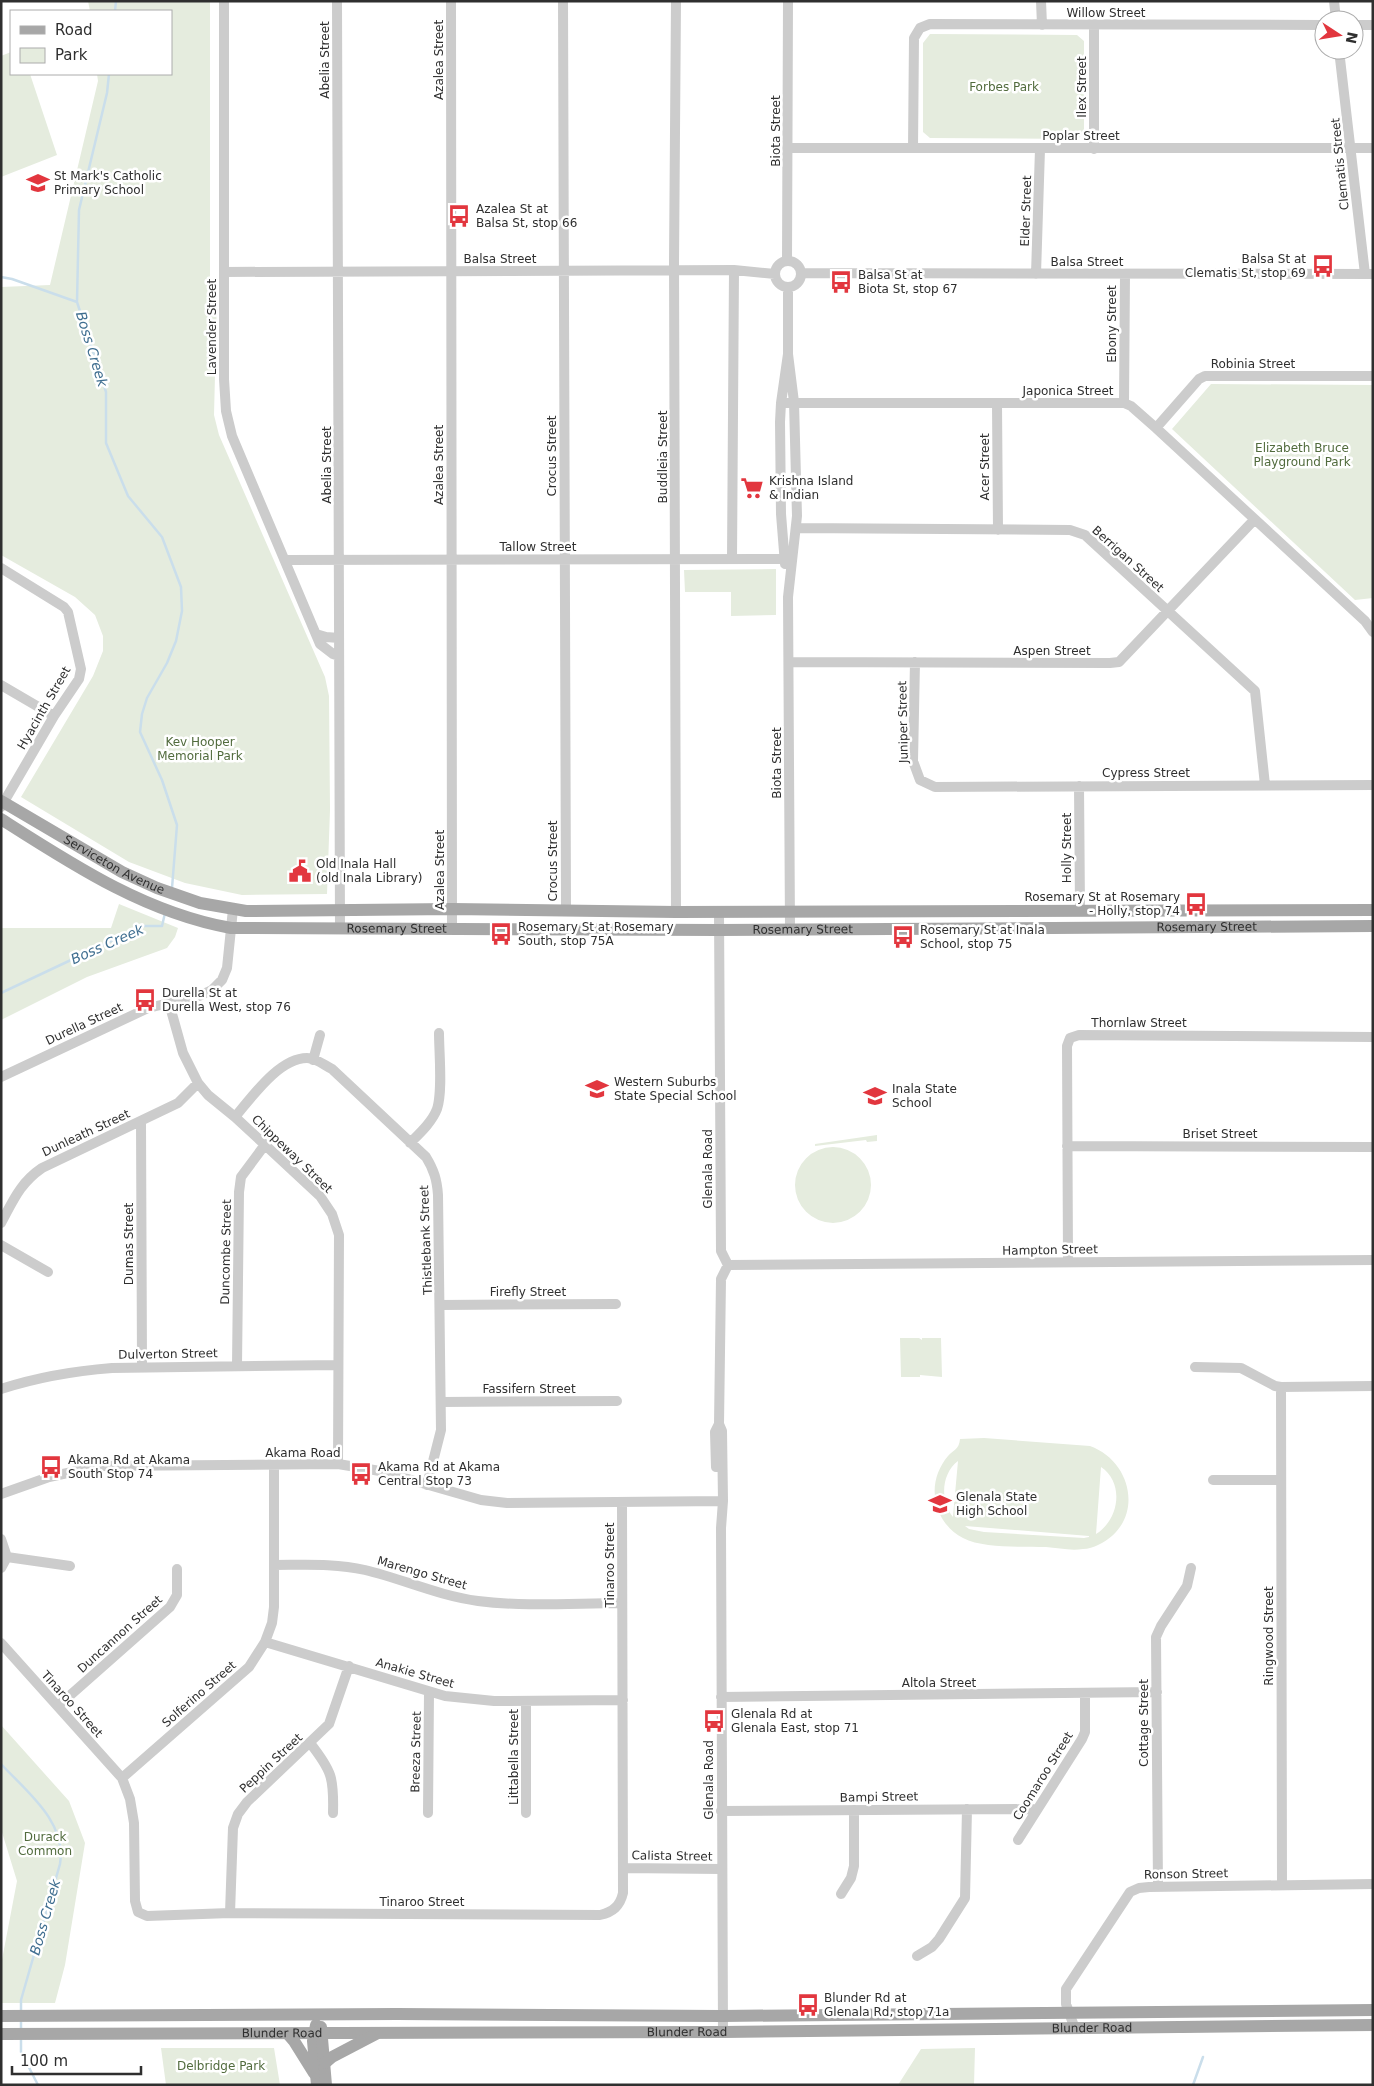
<svg xmlns="http://www.w3.org/2000/svg" width="1374" height="2086" viewBox="0 0 1374 2086" font-family="'DejaVu Sans',sans-serif">
	<style>
		.green { fill: #e5ecde; fill-rule: evenodd }
		.lines { fill: none; stroke-linecap: round; stroke-linejoin: round }
		.stream { stroke: #cadeeb; stroke-width: 2.5 }
		.minor { stroke: #ccc; stroke-width: 10 }
		.major { stroke: #a7a7a7; stroke-width: 12 }
		.labels { text-anchor: middle; stroke-width: 5; stroke-linejoin: round; paint-order: stroke }
		.street-label { font-size: 12px; fill: #2f2f2f; stroke: #fff }
		.park-label { font-size: 12px; fill: #516b3d; stroke: #fff }
		.poi-label { font-size: 12px; fill: #2f2f2f; stroke: #fff; text-anchor: start }
		.water-label { font-size: 14px; font-style: italic; fill: #3f6e90; stroke: #fff }
	</style>
	<rect width="100%" height="100%" fill="#fff"/>
	<path class="green" d="M 88,1 L 210,1 L 210,295 L 217,295 L 214,415 L 219,435 L 325,677 L 329,696 L 330,810 L 327,894 L 242,895 L 185,883 L 129,862 L 21,797 L 93,676 L 103,651 L 103,636 L 95,615 L 75,597 L 1,555 L 1,287 L 50,285 L 98,81 L 97,74 L 171,74 L 171,11 L 90,11 Z
		M 930,34 L 1077,35 L 1084,41 L 1084,132 L 1078,139 L 930,138 L 923,132 L 923,43 Z
		M 11,52 L 11,74 L 30,74 L 57,155 L 1,177 L 1,56 Z
		M 1211,384 L 1373,385 L 1373,598 L 1355,600 L 1172,429 Z
		M 776,569 L 776,615 L 731,616 L 731,592 L 685,592 L 684,570 Z
		M 119,904 L 178,928 L 175,937 L 167,948 L 87,977 L 1,1020 L 1,928 L 111,928 Z
		M 877,1135 L 877,1141 L 867,1142 L 866,1140 L 815,1146 L 815,1144 Z
		M795 1185a38 38 0 1 1 76 0a38 38 0 1 1-76 0Z
		M 900,1338 L 919,1338 L 922,1340 L 922,1338 L 941,1338 L 942,1377 L 920,1375 L 920,1377 L 901,1377 Z
		M 984,1438 L 1090,1446 C 1134,1462 1145,1523 1098,1545 C 1094,1547 1088,1549 1083,1549 C 1071,1551 1058,1548 1046,1547 C 1022,1546 984,1549 963,1538 C 949,1531 939,1517 936,1503 C 932,1486 937,1469 948,1456 C 954,1449 959,1450 960,1439 ZM 958,1461 L 953,1516 L 953,1517 C 940,1501 941,1474 958,1461 ZM 1101,1467 C 1125,1483 1119,1520 1096,1534 ZM 965,1526 L 1089,1536 L 1089,1537 L 1084,1538 L 984,1532 L 969,1529 Z
		M 1,1725 L 69,1801 L 85,1843 L 65,1965 L 55,2003 L 1,2003 L 1,1965 L 17,1881 L 1,1829 Z
		M 161,2048 L 274,2048 L 280,2085 L 166,2085 Z
		M 975,2048 L 974,2085 L 898,2085 L 921,2049 Z"/>
	<g class="lines">
		<path class="stream" d="M 115,11 L 116,1
			M 109,74 L 107,93 L 79,210 L 77,302 L 106,392 L 106,443 L 128,496 L 162,537 L 181,587 L 182,611 L 176,641 L 167,663 L 147,698 L 142,714 L 140,732 L 162,780 L 177,825 L 172,888
			M 1,277 L 12,279 L 77,302
			M 1,993 L 143,926 L 162,926 L 165,913
			M 1,1764 C 27,1792 67,1822 60,1864 L 21,2000 L 21,2011
			M 21,2031 L 21,2019
			M 21,2039 L 21,2052 L 38,2085
			M 1193,2085 L 1203,2057"/>
		<path class="minor" d="M 224,1 L 224,379 L 226,411 L 232,436 L 320,644 L 333,654 L 339,656
			M 337,1 L 340,928
			M 451,1 L 452,928
			M 563,1 L 566,910
			M 1041,1 L 1042,25
			M 1334,1 L 1336,20
			M 1094,25 L 1094,149
			M 1354,25 L 1373,25
			M 1339,50 L 1365,274
			M 789,148 L 1373,148
			M 913,148 L 914,38 L 920,28 L 930,24 L 1324,25
			M 787,261 L 788,1
			M775 274a13 13 0 1 1 26 0a13 13 0 1 1-26 0Z
			M 224,272 L 734,270 L 775,274
			M 801,273 L 1373,274
			M 1036,274 L 1040,149
			M 788,354 L 794,402 L 797,516 L 788,597 L 790,929
			M 781,403 L 1124,403 L 1131,406 L 1156,428 L 1365,621 L 1373,632
			M 1124,403 L 1125,274
			M 997,404 L 998,530
			M 1156,428 L 1199,379 L 1205,376 L 1373,376
			M 796,528 L 1070,530 L 1085,535 L 1255,691 L 1265,785
			M 732,559 L 734,270
			M 285,560 L 784,559 L 791,558
			M 785,564 L 781,514 L 780,422 L 781,403 L 788,354 L 788,287
			M 1,568 L 64,607 L 68,612 L 81,669 L 79,679 L 54,716 L 1,807
			M 316,634 L 326,637 L 339,638
			M 789,662 L 1110,663 L 1119,662 L 1254,520
			M 915,662 L 913,761 L 920,780 L 935,787 L 1373,785
			M 1,685 L 54,716
			M 1079,786 L 1080,910
			M 676,912 L 674,262 L 676,1
			M 719,912 L 721,1251 L 728,1265 L 721,1279 L 719,1424 L 722,1431 L 723,1501 L 721,1528 L 723,2032
			M 169,1003 L 183,1053 L 198,1083 L 208,1095 L 235,1117 L 320,1196 L 332,1214 L 339,1235 L 338,1464
			M 313,1060 L 320,1035
			M 1,1077 L 148,1008 L 199,996 L 212,990 L 222,980 L 227,968 L 233,909
			M 235,1117 C 252,1097 279,1058 307,1058 C 316,1058 324,1065 332,1069 L 426,1157 C 434,1170 437,1180 438,1195 L 441,1430 L 427,1485
			M 141,1121 L 142,1367
			M 410,1143 C 420,1133 432,1122 437,1109 C 443,1091 439,1053 439,1033
			M 1067,1146 L 1373,1147
			M 1,1223 C 13,1201 20,1183 42,1168 L 178,1103 L 198,1083
			M 1,1245 L 48,1272
			M 1068,1262 L 1067,1046 L 1070,1038 L 1079,1035 L 1373,1037
			M 728,1265 L 1373,1260
			M 440,1305 L 616,1304
			M 237,1366 L 239,1192 L 241,1177 L 264,1146
			M 1195,1367 L 1241,1368 L 1275,1386 L 1281,1387 L 1373,1386
			M 1281,1387 L 1282,1885
			M 1,1389 C 38,1377 74,1371 112,1368 L 338,1365
			M 441,1402 L 617,1401
			M 716,1467 L 715,1432 L 719,1424
			M 1213,1480 L 1281,1480
			M 1,1494 L 49,1477 L 100,1466 L 338,1464 L 380,1471 L 481,1500 L 507,1503 L 723,1501
			M 1,1539 L 7,1557 L 1,1568
			M 7,1557 L 70,1566
			M 274,1565 C 304,1565 335,1563 365,1570 C 403,1579 439,1596 478,1601 C 525,1607 575,1603 622,1603
			M 265,1642 L 445,1696 L 494,1701 L 623,1700
			M 1,1643 L 122,1778 L 130,1799 L 134,1823 L 135,1901 L 138,1912 L 147,1916 L 230,1913 L 600,1915 C 613,1912 620,1906 623,1893 L 622,1503
			M 721,1697 L 1157,1692
			M 58,1706 L 170,1607 L 177,1595 L 177,1569
			M 310,1743 C 332,1771 334,1778 333,1813
			M 122,1778 L 249,1667 L 265,1642 L 272,1623 L 274,1607 L 274,1465
			M 721,1811 L 1037,1809
			M 428,1813 L 429,1692
			M 526,1813 L 526,1701
			M 1018,1840 L 1082,1739 L 1085,1732 L 1085,1694
			M 623,1868 L 721,1869
			M 1158,1887 L 1156,1637 L 1161,1626 L 1187,1586 L 1191,1568
			M 841,1894 L 851,1878 L 854,1866 L 854,1810
			M 230,1913 L 233,1828 L 238,1814 L 247,1802 L 329,1724 L 349,1666
			M 917,1956 L 932,1947 L 939,1939 L 965,1898 L 967,1809
			M 1075,2029 L 1066,2004 L 1066,1989 L 1130,1892 L 1139,1888 L 1149,1887 L 1373,1884"/>
		<g class="major">
			<path id="s1" d="M 1,801 L 122,872 L 157,888 L 200,903 L 246,911 L 452,909 L 676,912 L 1373,910"/>
			<path id="s2" d="M 1,819 C 73,865 146,913 231,928 L 719,930 L 1373,926"/>
			<path d="M 1,2016 L 397,2014 L 722,2016 L 1373,2010"/>
			<path d="M 316,2025 L 313,2041 L 317,2085"/>
			<path d="M 321,2027 L 326,2085"/>
			<path id="s3" d="M 1,2034 L 723,2032 L 1373,2025"/>
			<path d="M 288,2034 L 294,2041 L 314,2073"/>
			<path d="M 325,2063 L 332,2057 L 376,2034"/>
		</g>
	</g>
	<defs>
		<symbol id="school-bare" viewBox="-9 -9 18 18"><path d="M0-5L7-2L0 1L-7-2ZM-4 1L0 2.5L4 1V4Q0 6-4 4Z" fill="#e2363e" stroke="#fff" stroke-width="2.5" paint-order="stroke"/></symbol>
		<symbol id="bus-bare" viewBox="-9 -9 18 18"><path d="M-5-6H5V4H4V6H2V4H-2V6H-4V4H-5ZM-3.5-4V0h7V-4ZM-3.5 1.2v1.5H-2V1.2ZM2 1.2v1.5H3.5V1.2Z" fill="#e2363e" stroke="#fff" stroke-width="2.5" paint-order="stroke"/></symbol>
		<symbol id="supermarket-bare" viewBox="-9 -9 18 18"><path d="M-6-5.5h2.5l.6 2H6L4.5 2H-2.5L-4.4-4H-6ZM-1.5 3.2a1.3 1.3 0 1 0 .1 0ZM3 3.2a1.3 1.3 0 1 0 .1 0Z" fill="#e2363e" stroke="#fff" stroke-width="2.5" paint-order="stroke"/></symbol>
		<symbol id="civic-bare" viewBox="-9 -9 18 18"><path d="M-.6-6.5H3V-4.5H.6V-3L4-1V1h2V6H-6V1h2V-1L-.6-3ZM-1.2 2.5V6h2.4V2.5Z" fill="#e2363e" stroke="#fff" stroke-width="2.5" paint-order="stroke"/></symbol>
	</defs>
	<g fill-rule="evenodd">
		<use href="#school-bare" x="22" y="167" width="32" height="32"/>
		<use href="#bus-bare" x="443" y="200" width="32" height="32"/>
		<use href="#bus-bare" x="1307" y="250" width="32" height="32"/>
		<use href="#bus-bare" x="825" y="266" width="32" height="32"/>
		<use href="#supermarket-bare" x="736" y="472" width="32" height="32"/>
		<use href="#civic-bare" x="284" y="855" width="32" height="32"/>
		<use href="#bus-bare" x="1180" y="888" width="32" height="32"/>
		<use href="#bus-bare" x="485" y="918" width="32" height="32"/>
		<use href="#bus-bare" x="887" y="921" width="32" height="32"/>
		<use href="#bus-bare" x="129" y="984" width="32" height="32"/>
		<use href="#school-bare" x="581" y="1073" width="32" height="32"/>
		<use href="#school-bare" x="859" y="1080" width="32" height="32"/>
		<use href="#bus-bare" x="35" y="1451" width="32" height="32"/>
		<use href="#bus-bare" x="345" y="1458" width="32" height="32"/>
		<use href="#school-bare" x="924" y="1488" width="32" height="32"/>
		<use href="#bus-bare" x="698" y="1705" width="32" height="32"/>
		<use href="#bus-bare" x="792" y="1989" width="32" height="32"/>
	</g>
	<g class="labels">
		<g class="street-label">
			<text x="1106" y="17">Willow Street</text>
			<text transform="translate(325 60) rotate(-90)" y="4">Abelia Street</text>
			<text transform="translate(439 60) rotate(-90)" y="4">Azalea Street</text>
			<text transform="translate(1082 87) rotate(-90)" y="4">Ilex Street</text>
			<text transform="translate(776 131) rotate(-90)" y="4">Biota Street</text>
			<text x="1081" y="140">Poplar Street</text>
			<text transform="translate(1340 164) rotate(-96)" y="4">Clematis Street</text>
			<text transform="translate(1026 211) rotate(-88)" y="4">Elder Street</text>
			<text x="500" y="263">Balsa Street</text>
			<text x="1087" y="266">Balsa Street</text>
			<text transform="translate(1112 324) rotate(-90)" y="4">Ebony Street</text>
			<text transform="translate(212 327) rotate(-90)" y="4">Lavender Street</text>
			<text x="1253" y="368">Robinia Street</text>
			<text x="1068" y="395">Japonica Street</text>
			<text transform="translate(552 456) rotate(-90)" y="4">Crocus Street</text>
			<text transform="translate(663 457) rotate(-90)" y="4">Buddleia Street</text>
			<text transform="translate(327 465) rotate(-90)" y="4">Abelia Street</text>
			<text transform="translate(439 465) rotate(-90)" y="4">Azalea Street</text>
			<text transform="translate(985 467) rotate(-90)" y="4">Acer Street</text>
			<text x="538" y="551">Tallow Street</text>
			<text transform="translate(1128 559) rotate(42)" y="4">Berrigan Street</text>
			<text x="1052" y="655">Aspen Street</text>
			<text transform="translate(44 708) rotate(-60)" y="4">Hyacinth Street</text>
			<text transform="translate(903 722) rotate(-91)" y="4">Juniper Street</text>
			<text transform="translate(777 763) rotate(-90)" y="4">Biota Street</text>
			<text x="1146" y="777">Cypress Street</text>
			<text transform="translate(1067 848) rotate(-90)" y="4">Holly Street</text>
			<text transform="translate(553 861) rotate(-90)" y="4">Crocus Street</text>
			<text dy="4" stroke="none"><textPath href="#s1" startOffset="130">Serviceton Avenue</textPath></text>
			<text transform="translate(440 870) rotate(-90)" y="4">Azalea Street</text>
			<text dy="4" stroke="none"><textPath href="#s2" startOffset="1232">Rosemary Street</textPath></text>
			<text dy="4" stroke="none"><textPath href="#s2" startOffset="422">Rosemary Street</textPath></text>
			<text dy="4" stroke="none"><textPath href="#s2" startOffset="828">Rosemary Street</textPath></text>
			<text x="1139" y="1027">Thornlaw Street</text>
			<text transform="translate(84 1024) rotate(-25)" y="4">Durella Street</text>
			<text transform="translate(86 1133) rotate(-25)" y="4">Dunleath Street</text>
			<text x="1220" y="1138">Briset Street</text>
			<text transform="translate(292 1154) rotate(44)" y="4">Chippeway Street</text>
			<text transform="translate(708 1169) rotate(-90)" y="4">Glenala Road</text>
			<text transform="translate(426 1240) rotate(-92)" y="4">Thistlebank Street</text>
			<text transform="translate(129 1244) rotate(-90)" y="4">Dumas Street</text>
			<text transform="translate(1050 1250) rotate(-1)" y="4">Hampton Street</text>
			<text transform="translate(226 1252) rotate(-89)" y="4">Duncombe Street</text>
			<text x="528" y="1296">Firefly Street</text>
			<text transform="translate(168 1354) rotate(-1)" y="4">Dulverton Street</text>
			<text x="529" y="1393">Fassifern Street</text>
			<text x="303" y="1457">Akama Road</text>
			<text transform="translate(610 1565) rotate(-90)" y="4">Tinaroo Street</text>
			<text transform="translate(422 1573) rotate(16)" y="4">Marengo Street</text>
			<text transform="translate(120 1634) rotate(-42)" y="4">Duncannon Street</text>
			<text transform="translate(1269 1636) rotate(-90)" y="4">Ringwood Street</text>
			<text transform="translate(415 1673) rotate(16)" y="4">Anakie Street</text>
			<text x="939" y="1687">Altola Street</text>
			<text transform="translate(199 1694) rotate(-41)" y="4">Solferino Street</text>
			<text transform="translate(72 1704) rotate(48)" y="4">Tinaroo Street</text>
			<text transform="translate(1144 1723) rotate(-90)" y="4">Cottage Street</text>
			<text transform="translate(416 1752) rotate(-89)" y="4">Breeza Street</text>
			<text transform="translate(514 1757) rotate(-90)" y="4">Littabella Street</text>
			<text transform="translate(271 1763) rotate(-43)" y="4">Peppin Street</text>
			<text transform="translate(1043 1776) rotate(-58)" y="4">Coomaroo Street</text>
			<text transform="translate(709 1780) rotate(-90)" y="4">Glenala Road</text>
			<text transform="translate(879 1797) rotate(-1)" y="4">Bampi Street</text>
			<text transform="translate(672 1856) rotate(1)" y="4">Calista Street</text>
			<text transform="translate(1186 1874) rotate(-1)" y="4">Ronson Street</text>
			<text x="422" y="1906">Tinaroo Street</text>
			<text dy="4" stroke="none"><textPath href="#s3" startOffset="1091">Blunder Road</textPath></text>
			<text dy="4" stroke="none"><textPath href="#s3" startOffset="686">Blunder Road</textPath></text>
			<text dy="4" stroke="none"><textPath href="#s3" startOffset="281">Blunder Road</textPath></text>
		</g>
		<g class="park-label">
			<text x="1004" y="91">Forbes Park</text>
			<text x="1302" y="452">Elizabeth Bruce<tspan x="1302" dy="14">Playground Park</tspan></text>
			<text x="200" y="746">Kev Hooper<tspan x="200" dy="14">Memorial Park</tspan></text>
			<text x="45" y="1841">Durack<tspan x="45" dy="14">Common</tspan></text>
			<text x="221" y="2070">Delbridge Park</text>
		</g>
		<g class="poi-label">
			<text x="54" y="180">St Mark's Catholic<tspan x="54" dy="14">Primary School</tspan></text>
			<text x="476" y="213">Azalea St at<tspan x="476" dy="14">Balsa St, stop 66</tspan></text>
			<text x="1306" y="263" text-anchor="end">Balsa St at<tspan x="1306" dy="14">Clematis St, stop 69</tspan></text>
			<text x="858" y="279">Balsa St at<tspan x="858" dy="14">Biota St, stop 67</tspan></text>
			<text x="769" y="485">Krishna Island<tspan x="769" dy="14">&amp; Indian</tspan></text>
			<text x="316" y="868">Old Inala Hall<tspan x="316" dy="14">(old Inala Library)</tspan></text>
			<text x="1180" y="901" text-anchor="end">Rosemary St at Rosemary<tspan x="1180" dy="14">- Holly, stop 74</tspan></text>
			<text x="518" y="931">Rosemary St at Rosemary<tspan x="518" dy="14">South, stop 75A</tspan></text>
			<text x="920" y="934">Rosemary St at Inala<tspan x="920" dy="14">School, stop 75</tspan></text>
			<text x="162" y="997">Durella St at<tspan x="162" dy="14">Durella West, stop 76</tspan></text>
			<text x="614" y="1086">Western Suburbs<tspan x="614" dy="14">State Special School</tspan></text>
			<text x="892" y="1093">Inala State<tspan x="892" dy="14">School</tspan></text>
			<text x="68" y="1464">Akama Rd at Akama<tspan x="68" dy="14">South Stop 74</tspan></text>
			<text x="378" y="1471">Akama Rd at Akama<tspan x="378" dy="14">Central Stop 73</tspan></text>
			<text x="956" y="1501">Glenala State<tspan x="956" dy="14">High School</tspan></text>
			<text x="731" y="1718">Glenala Rd at<tspan x="731" dy="14">Glenala East, stop 71</tspan></text>
			<text x="824" y="2002">Blunder Rd at<tspan x="824" dy="14">Glenala Rd, stop 71a</tspan></text>
		</g>
		<g class="water-label">
			<text transform="translate(92 349) rotate(73)" y="5">Boss Creek</text>
			<text transform="translate(107 944) rotate(-24)" y="5">Boss Creek</text>
			<text transform="translate(45 1917) rotate(-74)" y="5">Boss Creek</text>
		</g>
	</g>
	<rect width="1374" height="2086" fill="none" stroke="#2f2f2f" stroke-width="5"/>
	<rect x="10" y="10" width="162" height="65" fill="#ffffff" stroke="#acacac"/>
	<rect x="20" y="26" width="25" height="8" fill="#a7a7a7" stroke="#acacac"/>
	<text x="55" y="35" font-size="15" fill="#2f2f2f">Road</text>
	<rect x="20" y="48" width="25" height="15" fill="#e5ecde" stroke="#acacac"/>
	<text x="55" y="60" font-size="15" fill="#2f2f2f">Park</text>
	<g transform="translate(1339 35) rotate(102)"><circle r="24" fill="#ffffff" stroke="#acacac"/>
	<path d="M0-4L9 19L0 12L-9 19Z" fill="#e2363e"/>
	<text y="-8" font-size="14" font-weight="bold" text-anchor="middle" fill="#2f2f2f">N</text>
	</g>
	<path d="M12 2066v8h129v-8" fill="none" stroke="#2f2f2f" stroke-width="2.5"/>
	<text x="20" y="2066" font-size="15" fill="#2f2f2f" stroke="#ffffff" stroke-width="4" paint-order="stroke">100 m</text>
</svg>
